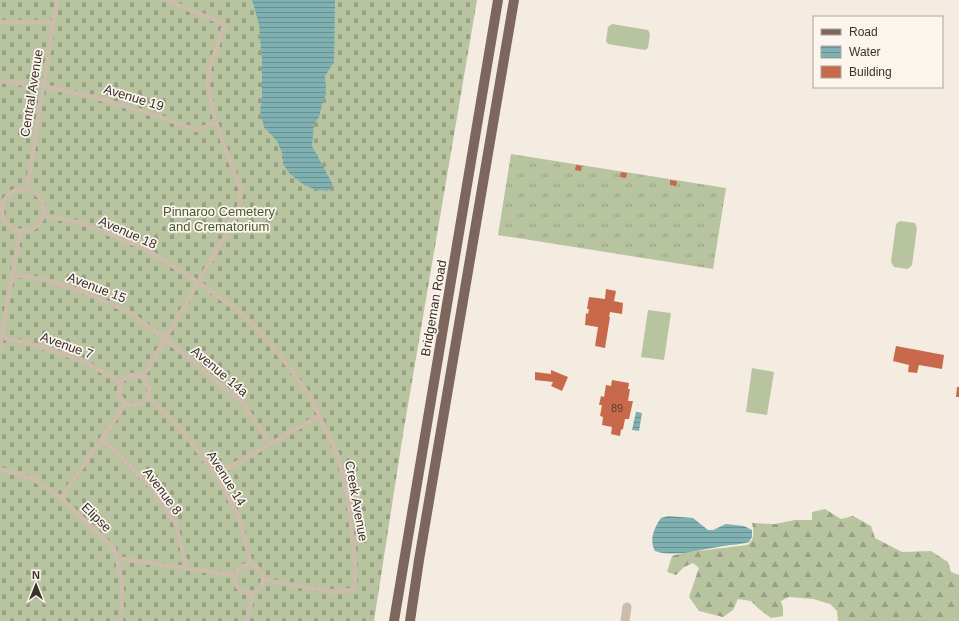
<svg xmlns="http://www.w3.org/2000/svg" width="959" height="621" viewBox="0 0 959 621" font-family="Helvetica,sans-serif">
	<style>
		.grass { fill: url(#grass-tufts) }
		.forest { fill: url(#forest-firs) }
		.cemetery { fill: url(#cemetery-stones) }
		.pitch { fill: #b8c4a0 }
		.water { fill: url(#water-rules) }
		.building { fill: #c8694b }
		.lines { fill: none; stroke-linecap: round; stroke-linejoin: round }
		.service { stroke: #cdbbac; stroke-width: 4.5 }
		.minor { stroke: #cdbbac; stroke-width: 9 }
		.primary { stroke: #7d675c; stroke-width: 10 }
		.labels { text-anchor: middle; stroke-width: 3.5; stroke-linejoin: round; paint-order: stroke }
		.number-label { font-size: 11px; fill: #5e3e33 }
		.street-label { font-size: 13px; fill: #3b302b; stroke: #fbf5ee }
		.park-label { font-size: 13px; fill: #4a5a2e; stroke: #fbf5ee }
	</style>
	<defs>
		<pattern id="grass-tufts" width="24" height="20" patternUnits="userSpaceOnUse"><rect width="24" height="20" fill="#b8c4a0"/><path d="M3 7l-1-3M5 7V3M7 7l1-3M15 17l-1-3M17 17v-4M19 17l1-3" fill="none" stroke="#97a083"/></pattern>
		<pattern id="forest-firs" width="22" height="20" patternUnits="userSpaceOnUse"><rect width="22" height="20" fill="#b8c4a0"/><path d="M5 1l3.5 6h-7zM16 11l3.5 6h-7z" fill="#97a083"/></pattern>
		<pattern id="cemetery-stones" width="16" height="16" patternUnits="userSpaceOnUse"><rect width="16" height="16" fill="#b8c4a0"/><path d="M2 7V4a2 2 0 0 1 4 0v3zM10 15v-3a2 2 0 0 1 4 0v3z" fill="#97a083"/></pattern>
		<pattern id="water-rules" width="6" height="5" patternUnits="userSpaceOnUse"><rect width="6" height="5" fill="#7fb0b2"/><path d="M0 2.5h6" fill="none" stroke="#699091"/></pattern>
	</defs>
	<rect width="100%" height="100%" fill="#f4ebe1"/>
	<path class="grass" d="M 511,154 L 726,188 L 713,269 L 498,235 Z"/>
	<path class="forest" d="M 825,509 L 841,519 L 853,516 L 871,526 L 875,538 L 902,552 L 931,551 L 948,562 L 951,572 L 959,575 L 959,621 L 838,621 L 837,611 L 830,604 L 813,599 L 789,597 L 781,601 L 783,608 L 783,616 L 771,618 L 759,609 L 751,601 L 738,599 L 733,610 L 723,617 L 699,611 L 689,597 L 699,568 L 693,563 L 684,567 L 676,575 L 667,572 L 672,556 L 682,553 L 747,545 C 755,541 754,530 752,523 L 775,524 L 795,520 L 812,520 L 812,512 Z"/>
	<path class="cemetery" d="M 0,0 L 477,0 L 403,434 L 374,621 L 0,621 Z"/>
	<path class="pitch" d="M 612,24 L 648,30 L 650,34 L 648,48 L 645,50 L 608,44 L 606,41 L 608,27 Z
		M 900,221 L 915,223 L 917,228 L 912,265 L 908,269 L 894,267 L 891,262 L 896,224 Z
		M 648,310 L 671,313 L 664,360 L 641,357 Z
		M 752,368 L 774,372 L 767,415 L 746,412 Z"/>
	<path class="water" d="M 252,0 L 335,0 L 334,62 L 325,76 L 326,95 L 323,101 L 319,117 L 314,124 L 312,146 L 333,185 L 328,191 L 316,190 L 304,185 L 290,174 L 283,164 L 283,155 L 277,141 L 264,127 L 260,111 L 262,97 L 262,61 L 259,24 Z
		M 636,412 L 642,413 L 639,431 L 632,430 Z
		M 668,516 L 693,518 L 708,530 L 713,530 L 726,524 L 744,526 L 752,530 L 752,537 L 749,542 C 740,545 733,544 724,546 C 703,549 675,558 655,551 C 649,540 654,528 661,518 Z"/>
	<path class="building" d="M 576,165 L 582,166 L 581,171 L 575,170 Z
		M 621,172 L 627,173 L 626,178 L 620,177 Z
		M 670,180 L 677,181 L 676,186 L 670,185 Z
		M 606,289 L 616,291 L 614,301 L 623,303 L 622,314 L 610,312 L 609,317 L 610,317 L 605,348 L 595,346 L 598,327 L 585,325 L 586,313 L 588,314 L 589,309 L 587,309 L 589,297 L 605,299 Z
		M 896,346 L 944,355 L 942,369 L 919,365 L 917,373 L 908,372 L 909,365 L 893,361 Z
		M 551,370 L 568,377 L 562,391 L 551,386 L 553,382 L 535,380 L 535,372 L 551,374 Z
		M 612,380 L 629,383 L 628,389 L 630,389 L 628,401 L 633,401 L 629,419 L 625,419 L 623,429 L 621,430 L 620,436 L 611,434 L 612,427 L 602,425 L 603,417 L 600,416 L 602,405 L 599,405 L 601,396 L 604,397 L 606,385 L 611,386 Z
		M 957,387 L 959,387 L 959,397 L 956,397 Z"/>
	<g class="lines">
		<path class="service" d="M 0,22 L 53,22
			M 0,81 L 43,86 L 94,97 L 161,117 L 196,130 L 216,123
			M2 210a21 21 0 1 1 42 0a21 21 0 1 1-42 0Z
			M 27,189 L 57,0
			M 44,215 L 81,223 L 146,249 L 198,282 L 245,316 L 282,358 L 310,396 L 338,456 L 348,497 L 355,561 L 355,587 L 351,590 L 336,592 L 264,580
			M 12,275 L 42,279 L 81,291 L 129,312 L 165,339 L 242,402 L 270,444
			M 0,337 L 31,344 L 82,360 L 121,382
			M 0,347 L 20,231
			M119 390a15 15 0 1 1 30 0a15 15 0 1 1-30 0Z
			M 142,378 L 232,225 L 239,209 L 241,191 L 216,123 L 208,86 L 209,69 L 225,24 L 165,0
			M 147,397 L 180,428 L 216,475 L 239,517 L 251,564
			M 102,439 L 149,485 L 175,522 L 187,568
			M 0,469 L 32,478 L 61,498 L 114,548 L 122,582 L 121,621
			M 216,475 L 319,416
			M 61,498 L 126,403
			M 116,558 L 235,575
			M235 579a14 14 0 1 1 28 0a14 14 0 1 1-28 0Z
			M 247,621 L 253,593"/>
		<path class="minor" d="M 625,621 L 627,607"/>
		<path class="primary" d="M 394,621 L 498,0
			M 410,621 L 419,560 L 514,0"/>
	</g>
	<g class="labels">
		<g class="number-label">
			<text x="617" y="412">89</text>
		</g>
		<g class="street-label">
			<text transform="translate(31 93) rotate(-81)" y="5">Central Avenue</text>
			<text transform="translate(134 97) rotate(17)" y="5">Avenue 19</text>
			<text transform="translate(128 232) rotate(24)" y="5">Avenue 18</text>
			<text transform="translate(97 287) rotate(21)" y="5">Avenue 15</text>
			<text transform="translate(433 308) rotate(-80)" y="5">Bridgeman Road</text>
			<text transform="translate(67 345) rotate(20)" y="5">Avenue 7</text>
			<text transform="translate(220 371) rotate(40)" y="5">Avenue 14a</text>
			<text transform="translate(227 478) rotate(58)" y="5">Avenue 14</text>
			<text transform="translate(163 491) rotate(53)" y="5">Avenue 8</text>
			<text transform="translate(357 501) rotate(80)" y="5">Creek Avenue</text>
			<text transform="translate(97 517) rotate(44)" y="5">Elipse</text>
		</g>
		<g class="park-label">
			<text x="219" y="216">Pinnaroo Cemetery<tspan x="219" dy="15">and Crematorium</tspan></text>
		</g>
	</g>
	<rect x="813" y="16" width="130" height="72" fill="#fbf5ee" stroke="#aea6a0"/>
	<rect x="821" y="29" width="20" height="6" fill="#7d675c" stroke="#aea6a0"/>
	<text x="849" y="36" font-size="12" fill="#3b302b">Road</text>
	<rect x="821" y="46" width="20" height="12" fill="url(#water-rules)" stroke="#aea6a0"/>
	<text x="849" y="56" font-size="12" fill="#3b302b">Water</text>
	<rect x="821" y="66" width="20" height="12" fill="#c8694b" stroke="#aea6a0"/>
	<text x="849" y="76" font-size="12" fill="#3b302b">Building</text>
	<g transform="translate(36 585)" stroke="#fbf5ee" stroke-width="3" paint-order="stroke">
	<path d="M0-3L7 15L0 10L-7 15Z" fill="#3b302b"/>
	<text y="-6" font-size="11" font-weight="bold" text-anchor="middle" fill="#3b302b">N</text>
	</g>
</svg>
